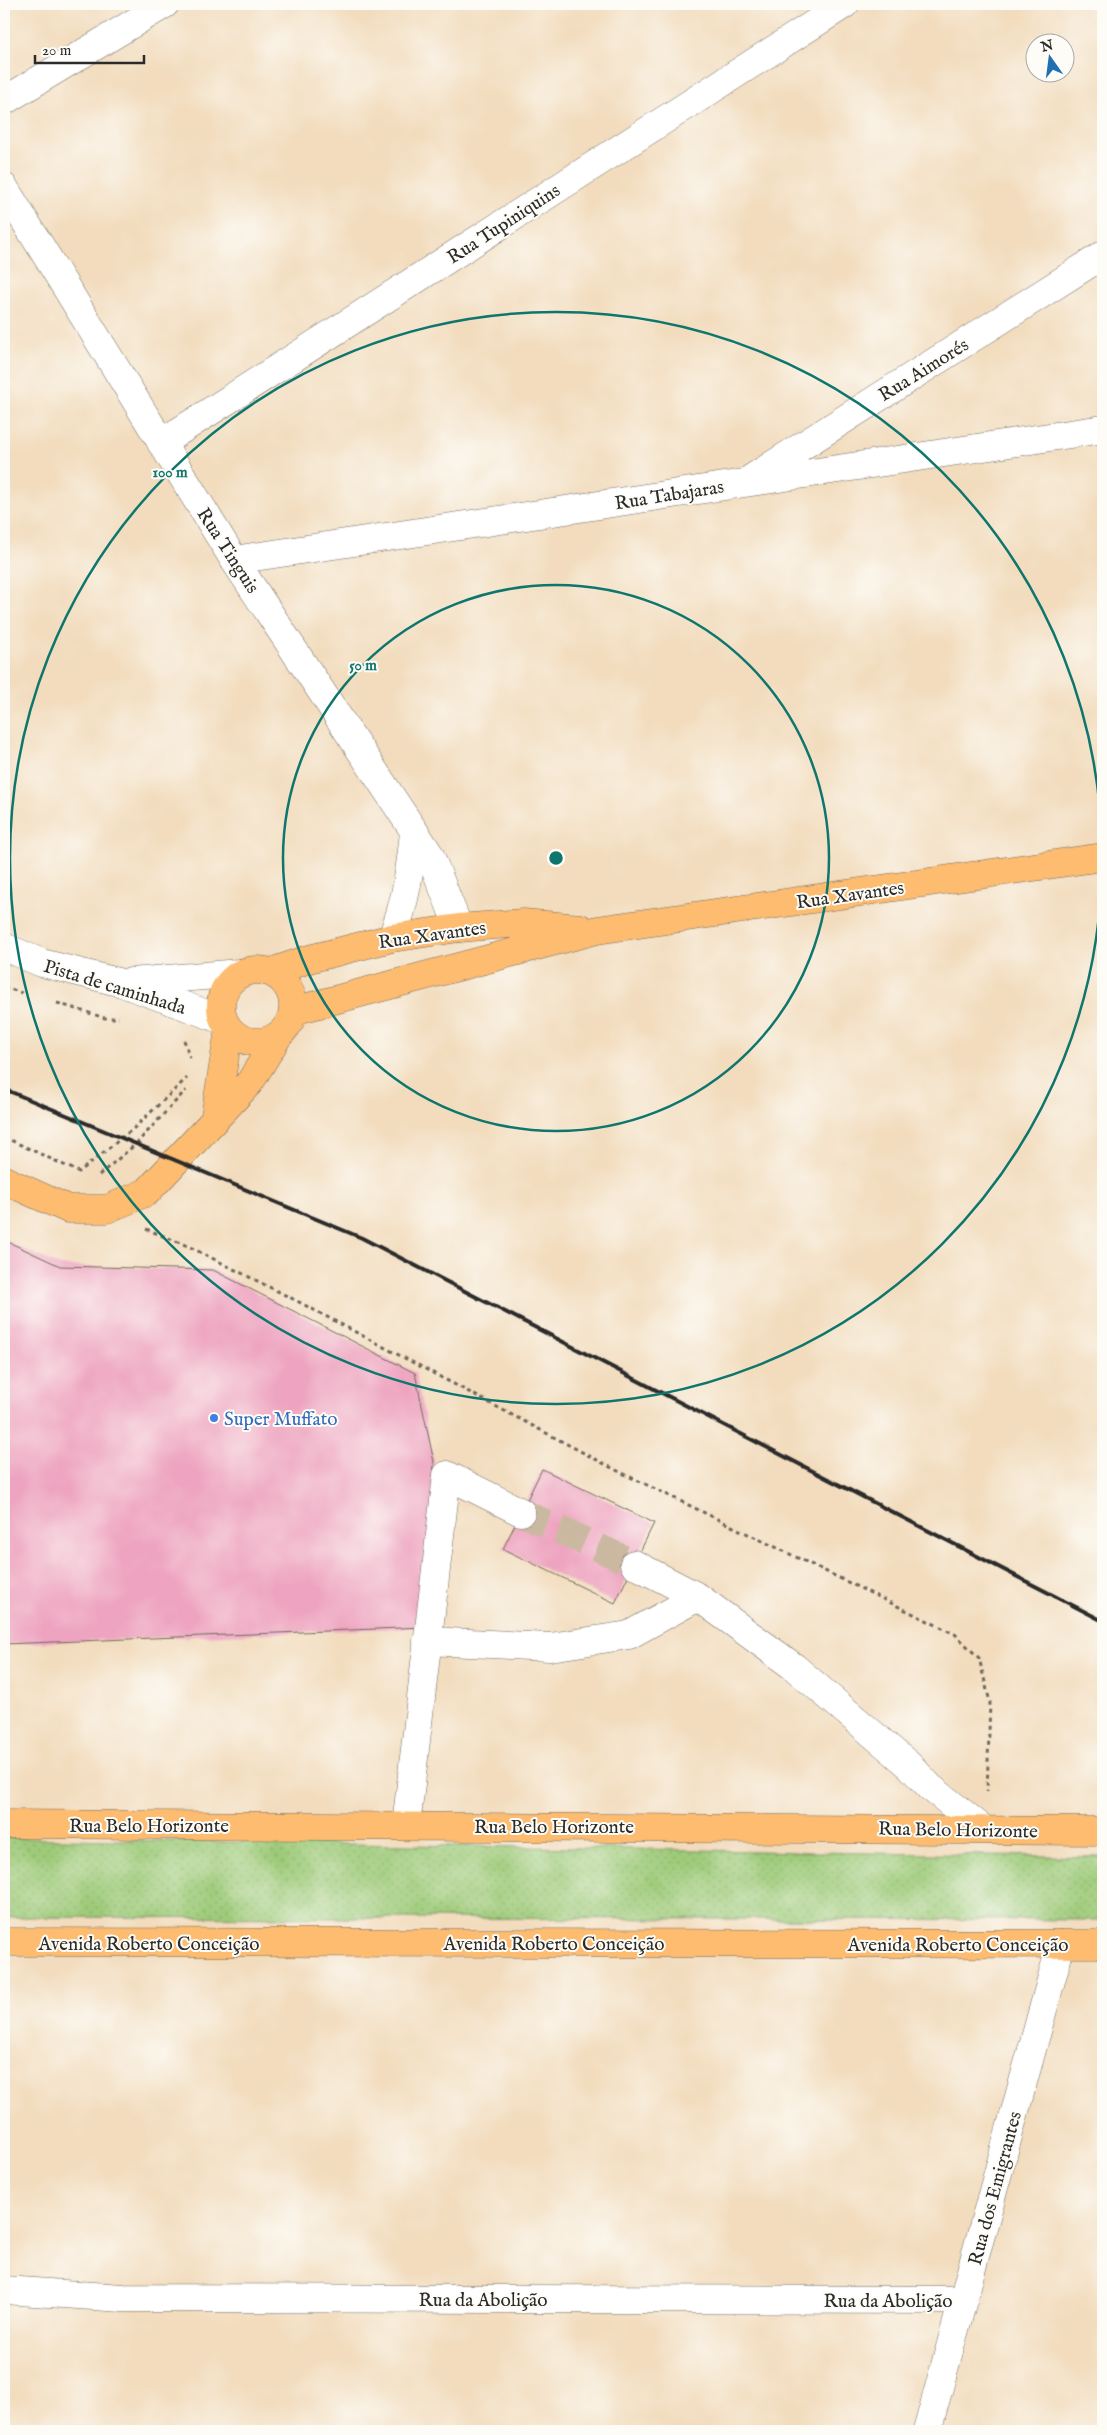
<svg xmlns="http://www.w3.org/2000/svg" width="1107" height="2435" viewBox="0 0 1107 2435" font-family="'IM FELL English',serif">
	<style>
		.grass { fill: url(#grass-dots); stroke: #647b52 }
		.building { fill: #eea4c0 }
		.lines { fill: none; stroke-linecap: round; stroke-linejoin: round }
		.minor-tunnel { stroke: #cab9a0; stroke-width: 28; stroke-dasharray: 28 14; stroke-linecap: butt }
		.minor-casing { stroke: #71695e; stroke-width: 29 }
		.major-casing { stroke: #71695e; stroke-width: 29 }
		.path { stroke: #71695e; stroke-width: 3; stroke-dasharray: 4 4; stroke-linecap: butt }
		.minor { stroke: #fff; stroke-width: 28 }
		.major { stroke: #fdbc70; stroke-width: 28 }
		.rail { stroke: #2b2b2b; stroke-width: 4 }
		.ring { fill: none; stroke: #0f766e; stroke-width: 2.5 }
		.shop-dot { fill: #3f7fe0; stroke: #fdfcf7; stroke-width: 2 }
		.labels { text-anchor: middle; stroke-width: 4; stroke-linejoin: round; paint-order: stroke }
		.street-label { font-size: 19px; fill: #2b2b2b; stroke: #fdfcf7 }
		.shop-label { font-size: 19px; fill: #366cbe; stroke: #fdfcf7; text-anchor: start }
		.centre { fill: #0f766e; stroke: #fdfcf7; stroke-width: 2.5 }
		.ring-label { font-size: 15px; text-anchor: middle; font-weight: bold; fill: #0f766e; stroke: #fdfcf7; stroke-width: 4; stroke-linejoin: round; paint-order: stroke }
	</style>
	<defs>
		<pattern id="grass-dots" width="8" height="8" patternUnits="userSpaceOnUse" patternTransform="scale(1.25)"><rect width="8" height="8" fill="#9ecb79"/><path d="M2 2h.1M6 6h.1" fill="none" stroke="#88ae69" stroke-width="1.8" stroke-linecap="round"/></pattern>
	</defs>
	<rect width="100%" height="100%" fill="#fdfcf7"/>
	<filter id="ink" filterUnits="userSpaceOnUse"><feTurbulence type="fractalNoise" baseFrequency=".02" numOctaves="2"/><feDisplacementMap in="SourceGraphic" scale="10" xChannelSelector="R" yChannelSelector="G"/><feConvolveMatrix kernelMatrix="1 2 1 2 8 2 1 2 1" color-interpolation-filters="sRGB"/></filter>
	<filter id="wash" filterUnits="userSpaceOnUse"><feTurbulence type="fractalNoise" baseFrequency=".0096" numOctaves="4" result="noise"/><feDisplacementMap in="SourceGraphic" scale="20" xChannelSelector="R" yChannelSelector="G"/><feGaussianBlur stdDeviation="1.12" result="paint"/><feColorMatrix in="noise" values="0 0 0 0 0 0 0 0 0 0 0 0 0 0 0 0 0 1.4 0 .05"/><feComposite in="paint" operator="in"/></filter>
	<g filter="url(#wash)">
		<rect width="100%" height="100%" fill="#f2dcbd"/>
		<path class="grass" d="M 4,1838 L 1103,1857 L 1103,1920 L 4,1917 Z"/>
		<g id="blocks">
			<path class="building" d="M 4,1240 L 60,1266 L 213,1270 L 415,1373 L 434,1462 L 425,1627 L 4,1644 Z
				M 542,1469 L 654,1523 L 615,1603 L 503,1549 Z"/>
		</g>
	</g>
	<g filter="url(#ink)">
		<use href="#blocks" fill-opacity="0" stroke="#71695e" stroke-width="1"/>
		<g class="lines">
			<path class="minor-tunnel" d="M 521,1512 L 634,1564"/>
			<defs>
				<path id="minor" d="M 4,101 L 165,4
					M 4,187 L 234,560 L 430,855 L 459,928
					M 161,443 L 845,4
					M 752,478 L 1103,255
					M 234,560 L 1103,429
					M 392,938 C 406,901 410,871 414,832
					M 4,947 L 42,963 L 122,983 L 223,1020
					M 131,982 L 240,973
					M 634,1564 L 698,1597 L 794,1667 L 909,1765 L 930,1787 L 983,1829
					M 427,1641 L 550,1647 L 629,1635 L 698,1597
					M 406,1826 L 447,1475 L 521,1512
					M 4,2290 L 123,2298 L 963,2300
					M 927,2431 L 1061,1944"/>
				<path id="major" d="M221 1006a36 36 0 1 1 72 0a36 36 0 1 1-72 0Z
					M 271,972 L 309,959 L 392,938 L 459,928 L 523,923 L 580,928
					M 293,1011 L 597,930 L 1103,857
					M 215,1117 L 229,1030
					M 4,1180 L 68,1209 L 107,1209 L 147,1192 L 250,1082 L 279,1035
					M 4,1824 L 1103,1831
					M 4,1942 L 1103,1944"/>
			</defs>
			<use href="#minor" class="minor-casing"/>
			<use href="#major" class="major-casing"/>
			<path class="path" d="M 4,987 L 22,993
				M 57,1003 L 105,1018 L 119,1018
				M 184,1040 L 190,1058
				M 4,1137 L 79,1172 L 134,1128 L 187,1078
				M 99,1175 L 136,1144 L 186,1090
				M 146,1229 L 188,1246 L 297,1301 L 616,1470 L 955,1634 L 979,1658 L 990,1702 L 987,1791"/>
			<use href="#minor" class="minor"/>
			<use href="#major" class="major"/>
			<path class="rail" d="M 4,1089 L 362,1238 L 1103,1621"/>
		</g>
	</g>
	<g class="ring">
		<circle cx="556" cy="858" r="273"/>
		<circle cx="556" cy="858" r="546"/>
	</g>
	<circle class="shop-dot" cx="214" cy="1418" r="5"/>
	<g class="labels">
		<g class="street-label">
			<text transform="translate(503 223) rotate(-33)" y="7">Rua Tupiniquins</text>
			<text transform="translate(923 369) rotate(-32)" y="7">Rua Aimorés</text>
			<text transform="translate(669 494) rotate(-9)" y="7">Rua Tabajaras</text>
			<text transform="translate(229 550) rotate(57)" y="7">Rua Tinguis</text>
			<text transform="translate(850 894) rotate(-8)" y="7">Rua Xavantes</text>
			<text transform="translate(432 934) rotate(-8)" y="7">Rua Xavantes</text>
			<text transform="translate(115 986) rotate(17)" y="7">Pista de caminhada</text>
			<text x="149" y="1832">Rua Belo Horizonte</text>
			<text x="554" y="1833">Rua Belo Horizonte</text>
			<text transform="translate(958 1829) rotate(1)" y="7">Rua Belo Horizonte</text>
			<text x="149" y="1950">Avenida Roberto Conceição</text>
			<text x="554" y="1950">Avenida Roberto Conceição</text>
			<text x="958" y="1951">Avenida Roberto Conceição</text>
			<text transform="translate(994 2188) rotate(-75)" y="7">Rua dos Emigrantes</text>
			<text x="483" y="2306">Rua da Abolição</text>
			<text x="888" y="2307">Rua da Abolição</text>
		</g>
		<g class="shop-label">
			<text x="224" y="1425">Super Muffato</text>
		</g>
	</g>
	<circle cx="556" cy="858" r="8" class="centre"/>
	<g class="ring-label">
		<text x="170" y="477">100 m</text>
		<text x="363" y="670">50 m</text>
	</g>
	<rect width="1107" height="2435" fill="none" stroke="#fdfcf7" stroke-width="20"/>
	<g transform="translate(1050 58) rotate(346)"><circle r="24" fill="#fdfcf7" stroke="#a9a8a5"/>
	<path d="M0-4L9 19L0 12L-9 19Z" fill="#1f6fb2"/>
	<text y="-8" font-size="14" font-weight="bold" text-anchor="middle" fill="#2b2b2b">N</text>
	</g>
	<path d="M35 55v8h109v-8" fill="none" stroke="#2b2b2b" stroke-width="2.5"/>
	<text x="42" y="55" font-size="15" fill="#2b2b2b" stroke="#fdfcf7" stroke-width="4" paint-order="stroke">20 m</text>
</svg>
